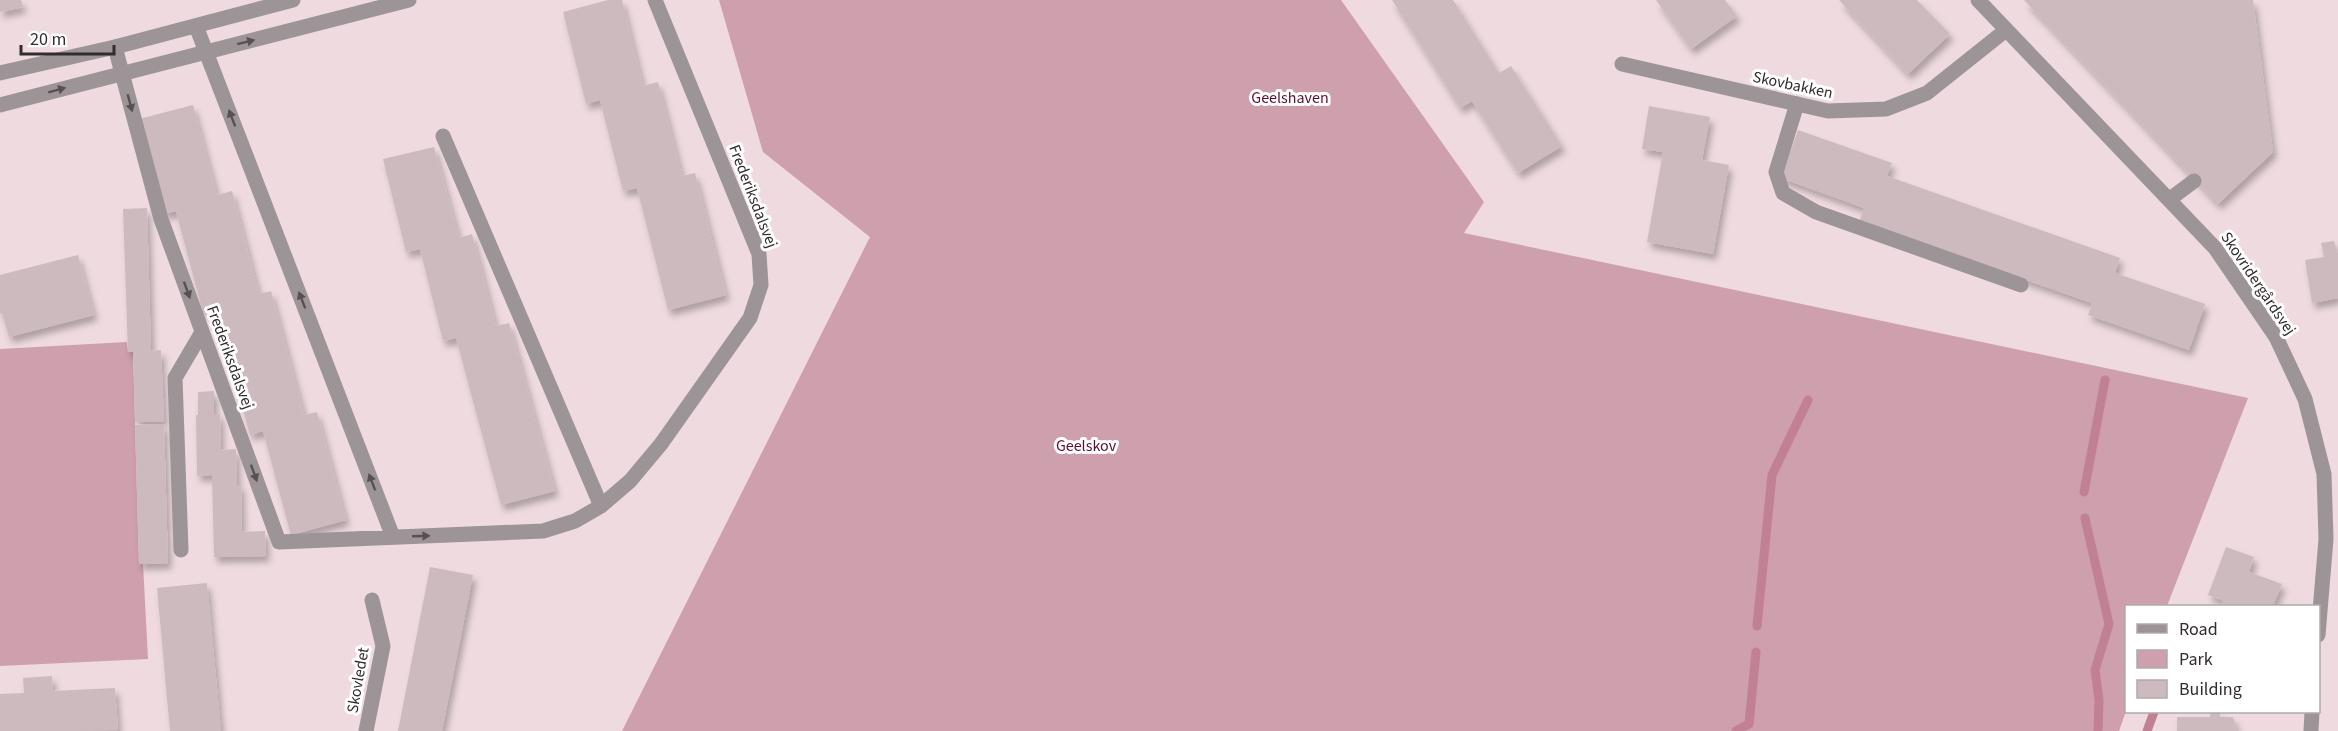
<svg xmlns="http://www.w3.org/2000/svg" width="2338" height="731" viewBox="0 0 2338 731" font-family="'Source Sans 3',sans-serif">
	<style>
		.green { fill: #ce9fac }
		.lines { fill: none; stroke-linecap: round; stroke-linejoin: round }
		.stream { stroke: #c18193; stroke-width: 9 }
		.building { fill: #cdbabe; filter: url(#shadow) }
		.service { stroke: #9c9496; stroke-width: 15 }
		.minor { stroke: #9c9496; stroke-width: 15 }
		.tertiary { stroke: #9c9496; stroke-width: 15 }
		.oneway { fill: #585052 }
		.labels { text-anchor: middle; stroke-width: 6; stroke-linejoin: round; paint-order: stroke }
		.street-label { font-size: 16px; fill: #332c2e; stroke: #fff }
		.park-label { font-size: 16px; fill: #5d0f30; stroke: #fff }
	</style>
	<defs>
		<filter id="shadow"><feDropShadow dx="3.5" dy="6" stdDeviation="3" flood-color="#0004"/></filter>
	</defs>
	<rect width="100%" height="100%" fill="#eedadf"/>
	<path class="green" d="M 719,0 L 1341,0 L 1484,202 L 1464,233 L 2248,398 L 2167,606 L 2126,606 L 2126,711 L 2119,731 L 622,731 L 870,237 L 763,152 Z
		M 127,342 L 128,352 L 133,352 L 139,563 L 143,564 L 148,659 L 0,666 L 0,349 Z"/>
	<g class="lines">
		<path class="stream" d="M 2084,492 L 2105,380
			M 2085,518 L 2109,624 L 2095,670 L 2099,700 L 2098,731
			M 1757,626 L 1772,475 L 1808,400
			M 1736,731 L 1749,724 L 1756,652
			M 2147,731 L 2154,712"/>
	</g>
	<path class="building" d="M 0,0 L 21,0 L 23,7 L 0,12 Z
		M 608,0 L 622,0 L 643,86 L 658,82 L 682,176 L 695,173 L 726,295 L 668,310 L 637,188 L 623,191 L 600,100 L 586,104 L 563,12 Z
		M 1392,0 L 1453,0 L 1499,73 L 1511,66 L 1562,146 L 1518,173 L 1472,101 L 1460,108 Z
		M 1656,0 L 1725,0 L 1737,16 L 1691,49 Z
		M 1839,0 L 1917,0 L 1950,34 L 1908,74 Z
		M 2024,0 L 2253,0 L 2273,152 L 2218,204 Z
		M 193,105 L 217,195 L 232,191 L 259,294 L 271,291 L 304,415 L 317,412 L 346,520 L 291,535 L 263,431 L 250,435 L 216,309 L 203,313 L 176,211 L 164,214 L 139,119 Z
		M 1649,106 L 1710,117 L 1702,160 L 1729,165 L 1713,254 L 1647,242 L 1663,152 L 1642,149 Z
		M 1798,130 L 1892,163 L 1887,176 L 2120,258 L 2115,273 L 2205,304 L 2189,350 L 2088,315 L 2092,303 L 1859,222 L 1864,208 L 1781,178 Z
		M 434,147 L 459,238 L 472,234 L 496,326 L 509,323 L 555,491 L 501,505 L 456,338 L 443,341 L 420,249 L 406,252 L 383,159 Z
		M 147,208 L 151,351 L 161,350 L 164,421 L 135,422 L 133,352 L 128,352 L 123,209 Z
		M 2334,241 L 2338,254 L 2338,298 L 2312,303 L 2305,260 L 2324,257 L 2321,243 Z
		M 78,255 L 94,315 L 9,337 L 2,313 L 0,314 L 0,275 Z
		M 214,391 L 214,414 L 220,414 L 221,450 L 236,449 L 237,485 L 241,485 L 242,532 L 265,531 L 266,556 L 214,557 L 212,475 L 197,476 L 196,415 L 198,415 L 198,392 Z
		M 164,424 L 168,563 L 139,564 L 135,425 Z
		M 2226,547 L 2254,557 L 2249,572 L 2282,584 L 2273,606 L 2234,605 L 2228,606 L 2222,604 L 2224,601 L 2208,595 Z
		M 430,567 L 473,575 L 442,731 L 398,731 Z
		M 207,583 L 221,731 L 170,731 L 157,588 Z
		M 52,676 L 53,691 L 115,688 L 118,730 L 0,731 L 0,694 L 24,693 L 23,678 Z
		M 2210,713 L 2220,713 L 2220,717 L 2233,717 L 2237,731 L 2177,731 L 2177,717 L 2210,717 Z"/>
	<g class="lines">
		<path class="service" d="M 196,26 L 393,537
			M 115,47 L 161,219 L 279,542 L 543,531 L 575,521 L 601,506 L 630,481 L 661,444 L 750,318 L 761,285 L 759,254 L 655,0
			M 1797,104 L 1776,172 L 1783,193 L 1816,212 L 2021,285
			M 443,136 L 601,506
			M 2170,199 L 2194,181
			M 181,550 L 175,378 L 202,332"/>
		<path class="minor" d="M 1978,0 L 2215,248 L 2276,337 L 2305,399 L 2324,474 L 2326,539 L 2318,635
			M 1622,64 L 1828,111 L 1886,109 L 1927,93 L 2006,30
			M 366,731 L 383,646 L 372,600
			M 2311,731 L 2312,712"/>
		<path class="tertiary" d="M 0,73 L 115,47 L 293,0
			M 0,105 L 409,0"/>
	</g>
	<defs><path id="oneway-solid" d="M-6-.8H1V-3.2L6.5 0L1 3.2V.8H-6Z" transform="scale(1.5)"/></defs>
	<g class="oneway">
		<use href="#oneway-solid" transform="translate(246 42) rotate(-14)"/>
		<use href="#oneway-solid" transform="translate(57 90) rotate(-15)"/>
		<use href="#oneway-solid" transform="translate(130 103) rotate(75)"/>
		<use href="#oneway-solid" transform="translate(232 118) rotate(-111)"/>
		<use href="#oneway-solid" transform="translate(187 290) rotate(70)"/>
		<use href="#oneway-solid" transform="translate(302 300) rotate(-111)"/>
		<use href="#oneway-solid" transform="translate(254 473) rotate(70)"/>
		<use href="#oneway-solid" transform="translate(372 482) rotate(-111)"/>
		<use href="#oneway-solid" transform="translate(421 536) rotate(-2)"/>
	</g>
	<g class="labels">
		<g class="street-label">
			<text transform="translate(1793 84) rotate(12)" y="6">Skovbakken</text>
			<text transform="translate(754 196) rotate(69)" y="6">Frederiksdalsvej</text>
			<text transform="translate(2259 283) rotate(56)" y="6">Skovridergårdsvej</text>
			<text transform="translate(231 357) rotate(70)" y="6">Frederiksdalsvej</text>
			<text transform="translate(357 680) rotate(-80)" y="6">Skovledet</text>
		</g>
		<g class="park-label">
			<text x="1290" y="103">Geelshaven</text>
			<text x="1086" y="451">Geelskov</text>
		</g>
	</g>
	<rect x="2125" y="605" width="195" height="108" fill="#ffffff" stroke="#adabab" stroke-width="1.5"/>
	<rect x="2137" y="624" width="30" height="9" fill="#9c9496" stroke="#adabab" stroke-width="1.5"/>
	<text x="2179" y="635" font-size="18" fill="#332c2e">Road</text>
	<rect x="2137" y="650" width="30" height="18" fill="#ce9fac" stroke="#adabab" stroke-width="1.5"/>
	<text x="2179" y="665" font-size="18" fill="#332c2e">Park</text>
	<rect x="2137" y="680" width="30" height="18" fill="#cdbabe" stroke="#adabab" stroke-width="1.5"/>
	<text x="2179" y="695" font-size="18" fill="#332c2e">Building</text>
	<path d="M21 45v9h93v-9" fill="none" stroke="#332c2e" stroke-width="3"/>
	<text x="30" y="45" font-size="18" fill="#332c2e" stroke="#ffffff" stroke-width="4.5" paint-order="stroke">20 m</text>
</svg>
